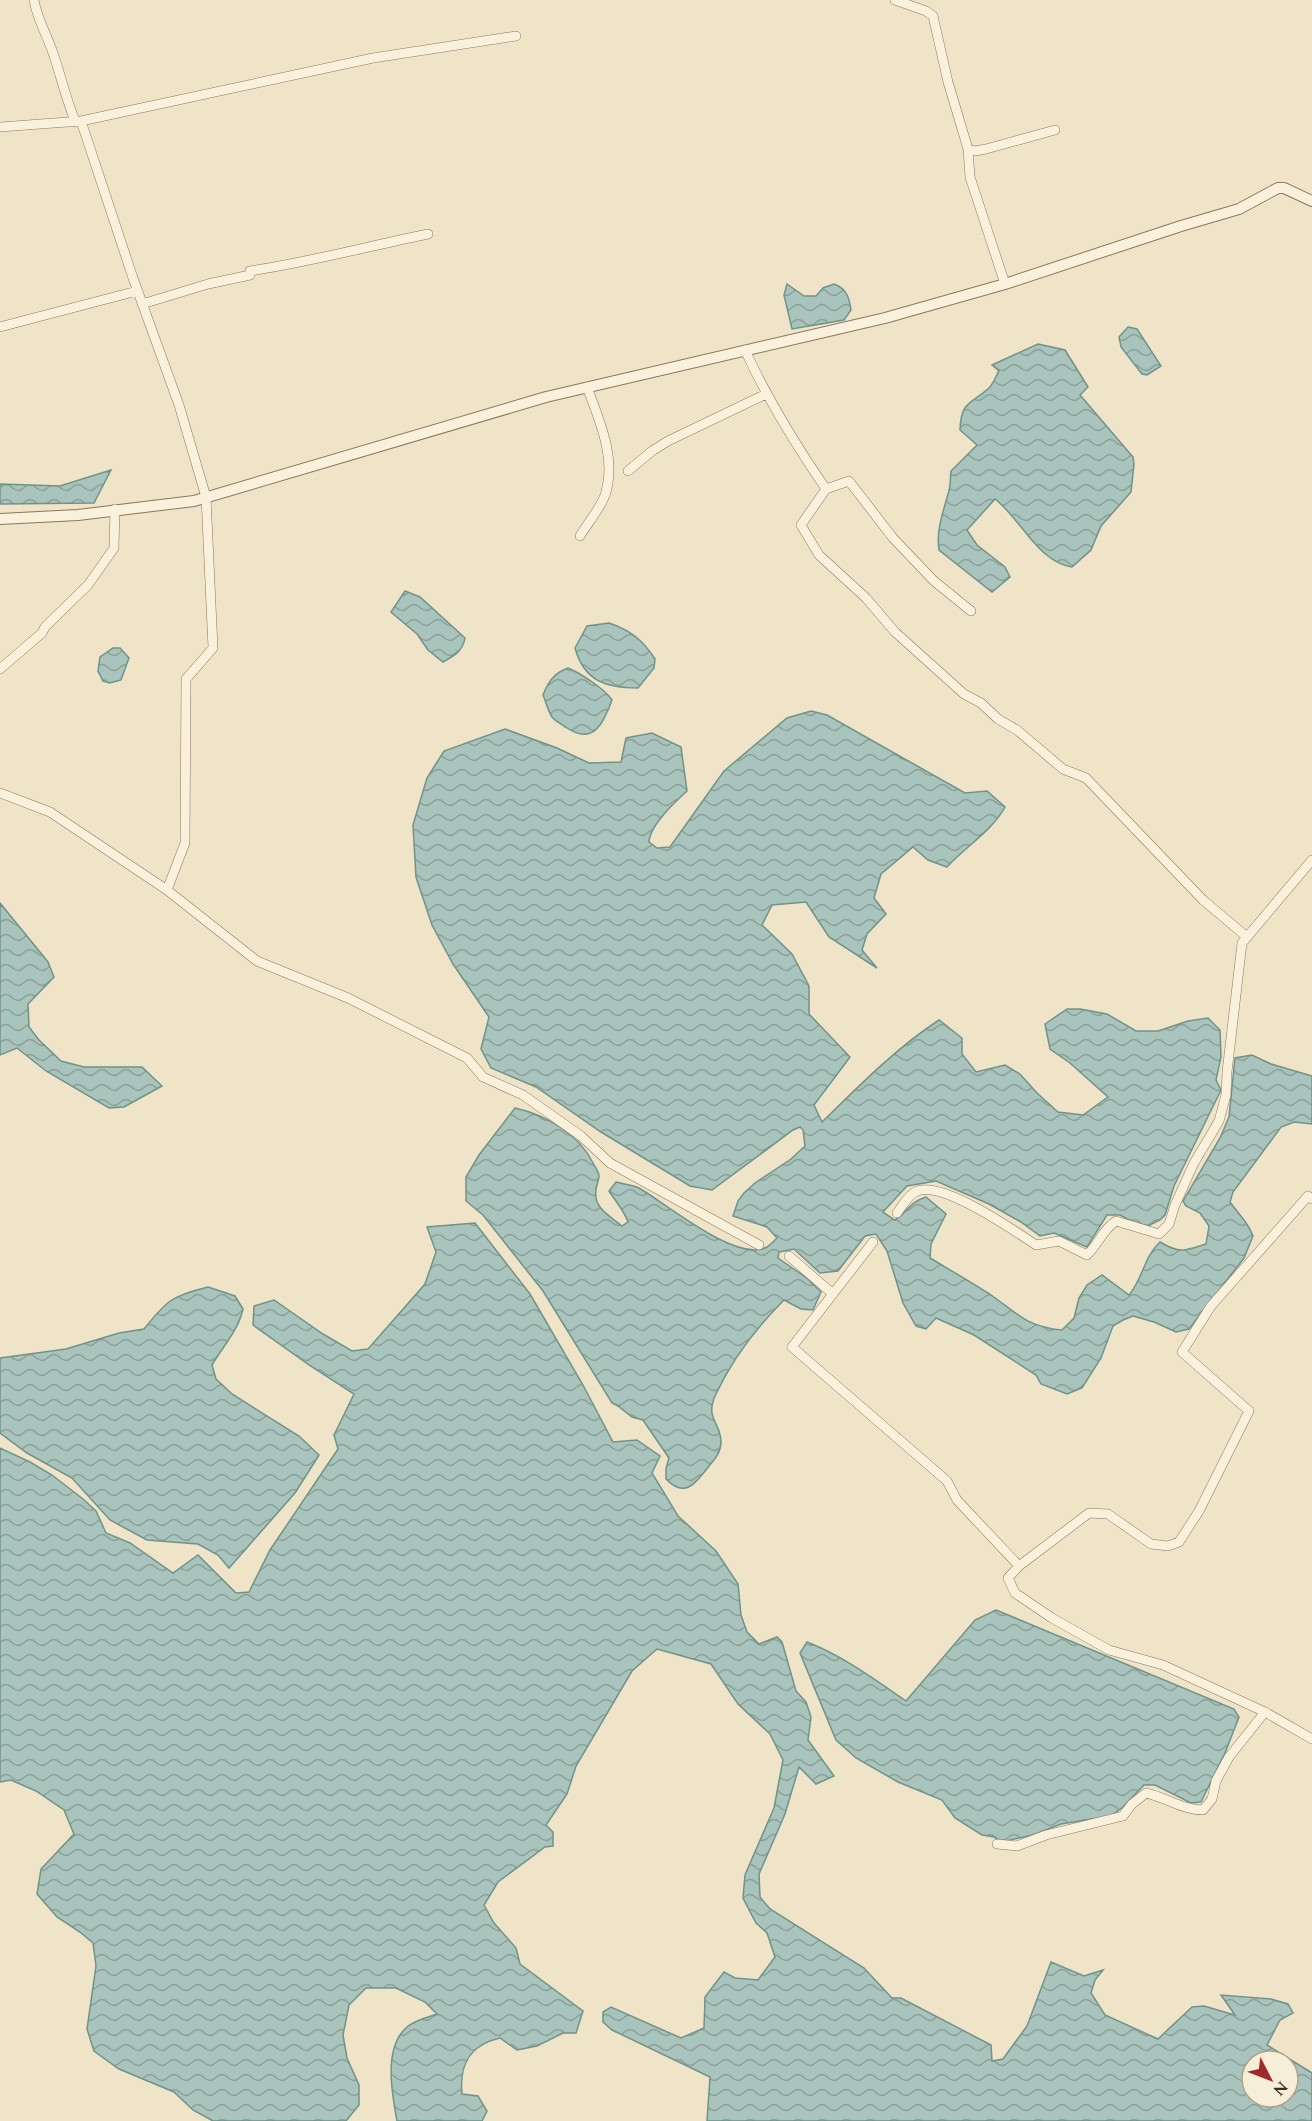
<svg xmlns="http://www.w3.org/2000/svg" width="1312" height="2121" viewBox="0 0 1312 2121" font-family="Spectral,serif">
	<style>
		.water { fill: url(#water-waves); stroke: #6f938a; stroke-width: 1.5; fill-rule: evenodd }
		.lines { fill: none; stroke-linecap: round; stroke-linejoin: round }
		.minor-casing { stroke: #8d765c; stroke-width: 10 }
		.tertiary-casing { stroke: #8d765c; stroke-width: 12 }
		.minor { stroke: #faf1dc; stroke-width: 9 }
		.tertiary { stroke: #faf1dc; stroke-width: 10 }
	</style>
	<defs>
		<pattern id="water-waves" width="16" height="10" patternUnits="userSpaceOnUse" patternTransform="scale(1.5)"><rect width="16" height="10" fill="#a9c4bc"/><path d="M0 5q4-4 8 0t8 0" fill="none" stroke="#8ba098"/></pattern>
	</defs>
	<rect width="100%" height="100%" fill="#f0e4c8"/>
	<path class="water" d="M 787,284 L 804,296 L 816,296 L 823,288 L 834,284 C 847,289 849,297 851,310 L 844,320 L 792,329 L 784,295 Z
		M 1128,327 L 1137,329 L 1161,366 L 1147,375 L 1142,374 L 1121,347 L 1119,337 Z
		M 1038,344 L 1065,350 L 1088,387 L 1080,395 L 1133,457 L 1134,464 L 1131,492 L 1101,526 L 1091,550 L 1072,567 C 1038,562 1021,519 995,499 L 967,530 L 977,545 L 1005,567 L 1010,577 L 992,592 L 939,550 C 936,530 943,513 948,494 C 951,487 950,478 951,471 L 977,445 L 960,430 C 961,401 970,405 989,388 C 993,384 996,376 999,371 L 992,365 Z
		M 111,470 L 94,503 L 0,504 L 0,484 L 60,486 Z
		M 405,591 L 420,597 L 465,638 C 463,651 454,656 443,662 L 428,650 L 417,634 L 391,612 Z
		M 609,623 C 630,630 643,640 655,659 L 654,668 L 638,688 C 606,688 584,681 575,648 L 587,626 Z
		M 113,648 L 120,648 L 129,658 L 121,680 L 110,683 L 103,681 L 98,671 L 100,657 Z
		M 568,668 C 580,673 605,689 612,700 C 604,722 594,746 567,728 C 563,725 555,721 552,717 C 548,711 546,702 543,695 C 548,682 554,673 568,668 Z
		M 811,711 L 827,715 L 965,793 L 987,791 L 1005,807 C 992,831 966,846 947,867 L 928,860 L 913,847 L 881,874 L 874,898 L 886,914 L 867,934 L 862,950 L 877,968 L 829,937 L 806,902 L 772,905 L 762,925 L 792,954 L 809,986 L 809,1014 L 850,1057 L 814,1105 L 822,1122 C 859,1086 895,1049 939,1020 L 962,1038 L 962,1054 L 976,1072 L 1005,1065 L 1020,1074 L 1037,1093 L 1058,1112 L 1083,1115 L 1108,1097 L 1070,1063 L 1050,1049 L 1045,1024 L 1067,1009 L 1080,1009 L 1107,1014 L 1136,1031 L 1158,1031 L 1188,1021 L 1208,1018 L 1220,1030 L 1221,1057 L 1216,1080 L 1221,1090 L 1174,1186 L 1165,1215 L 1160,1220 L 1148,1226 L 1135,1223 L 1120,1215 L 1107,1215 L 1087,1247 L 1054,1233 L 1040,1236 L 1021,1222 L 989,1204 L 936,1181 L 907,1186 L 883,1212 L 895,1220 C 909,1211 908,1203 926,1197 L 946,1214 L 931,1244 L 930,1258 C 950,1270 971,1282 991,1295 C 1018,1314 1027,1327 1062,1330 L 1074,1318 L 1079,1298 L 1087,1285 L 1102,1275 L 1129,1295 C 1143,1279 1144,1256 1160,1242 C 1180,1254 1185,1251 1206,1244 L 1209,1226 L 1200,1213 L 1186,1206 L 1183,1201 L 1220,1138 L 1229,1117 L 1235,1058 L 1252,1055 L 1271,1064 L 1312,1076 L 1312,1124 L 1294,1122 L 1281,1127 L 1233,1192 L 1230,1202 C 1239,1215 1247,1220 1253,1236 L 1244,1258 L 1189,1329 L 1176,1332 L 1154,1322 L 1133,1316 L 1123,1320 L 1113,1326 L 1101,1358 L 1082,1388 L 1067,1394 L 1041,1384 L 1036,1375 L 974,1335 L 936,1318 L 926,1329 L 916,1326 L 903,1303 L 887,1251 L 876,1234 L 865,1236 L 838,1271 L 820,1273 L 794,1249 L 779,1252 L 778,1258 L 808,1279 L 821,1292 L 813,1310 L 801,1309 L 784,1300 C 756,1328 733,1358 716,1394 C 704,1419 721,1422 721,1442 C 721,1452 715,1459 709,1466 C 696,1483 685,1499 666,1479 L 666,1468 L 669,1458 L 643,1420 L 632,1417 L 618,1406 L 612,1403 L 543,1291 L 483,1215 L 466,1201 L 466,1177 L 479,1155 L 515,1108 C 546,1115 579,1134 593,1163 C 595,1167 599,1172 599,1176 C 599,1180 596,1186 596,1190 C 593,1208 610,1216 622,1226 L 628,1222 C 624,1210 616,1202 609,1191 L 616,1182 C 623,1184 632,1185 639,1188 C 664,1202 737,1264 767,1247 C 770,1245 774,1241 777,1238 L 767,1227 L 733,1216 L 738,1201 L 744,1193 L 755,1183 L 791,1159 L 805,1146 L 803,1130 L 800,1127 L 793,1130 L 712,1190 L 690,1186 L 601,1132 L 536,1087 L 491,1068 L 481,1049 L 489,1017 L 453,964 L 432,925 L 416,877 L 413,825 L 427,778 L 444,751 L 505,729 L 557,748 L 589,763 L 621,762 L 626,738 L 652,733 L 681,747 L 687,791 C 675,802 650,825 649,842 L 657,848 L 670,847 L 724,771 L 787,718 Z
		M 0,903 L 48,962 L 54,977 L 28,1004 L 29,1027 L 39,1040 L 61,1061 L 84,1067 L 142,1067 L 162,1086 L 124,1107 L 109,1108 L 46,1071 L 17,1048 L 0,1055 Z
		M 475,1223 L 530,1294 L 583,1385 L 613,1442 L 637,1440 L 660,1456 L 652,1473 L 678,1516 L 716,1551 L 738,1584 L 741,1615 L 747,1632 L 759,1644 L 777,1637 L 782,1642 L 796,1691 L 806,1702 L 811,1717 L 808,1740 L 834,1776 L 816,1784 L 799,1767 L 785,1814 L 759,1874 L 760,1897 L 770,1909 L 864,1968 L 892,1998 L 901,1998 L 991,2045 L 992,2061 L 1003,2059 L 1027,2026 L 1051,1962 L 1084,1976 L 1103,1970 L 1095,1980 L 1091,1993 L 1105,2015 L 1158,2039 L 1192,2007 L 1204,2006 L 1235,2015 L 1221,1995 L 1271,1999 L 1288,2004 L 1293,2013 L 1280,2020 L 1267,2045 L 1312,2073 L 1312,2121 L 707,2121 L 710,2077 L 612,2030 L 603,2022 L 603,2012 L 611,2007 L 681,2038 L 704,2028 L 705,1997 L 724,1972 L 735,1978 L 758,1980 L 775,1957 L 767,1933 L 756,1923 L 743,1898 L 745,1875 L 774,1808 L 783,1760 L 770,1734 L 738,1704 L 711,1664 L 657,1649 L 632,1671 L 576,1766 L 567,1794 L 546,1825 L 553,1832 L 553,1846 L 545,1847 L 498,1882 L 484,1905 L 494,1923 L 516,1948 L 520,1964 L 583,2011 L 576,2033 L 563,2033 L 537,2046 L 517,2050 L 500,2038 C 470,2045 459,2064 462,2094 L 478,2096 L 487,2111 L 482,2121 L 397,2121 C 392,2094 383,2047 407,2027 C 415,2020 428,2017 437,2014 L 425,2002 L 396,1988 L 366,1988 L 349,2005 L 343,2035 L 347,2058 L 359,2085 L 359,2105 L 346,2121 L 213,2121 L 193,2110 L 174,2092 L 119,2069 L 94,2051 L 87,2029 L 96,1966 L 93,1943 L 80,1932 L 57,1917 L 37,1894 L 41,1869 L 74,1834 L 64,1810 L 36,1791 L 11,1780 L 0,1782 L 0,1448 L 30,1462 L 52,1475 L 83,1499 L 96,1511 L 106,1533 L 130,1543 L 173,1573 L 198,1555 L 236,1593 L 249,1592 L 270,1550 L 338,1449 L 334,1435 L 354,1394 L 309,1365 L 253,1325 L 254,1306 L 274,1300 L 323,1334 L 352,1351 L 368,1349 L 425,1284 L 436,1252 L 427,1227 ZM 1252,2061 L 1288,2061 L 1288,2097 L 1252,2097 Z
		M 208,1287 L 235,1296 L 243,1309 C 238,1331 223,1346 212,1365 L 216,1379 L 232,1394 L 299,1436 L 319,1455 L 295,1493 L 229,1568 L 218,1555 L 198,1544 L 147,1540 L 110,1520 L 72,1478 L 27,1453 L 0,1433 L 0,1358 L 66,1349 L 119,1333 L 144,1329 C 167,1300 172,1296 208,1287 Z
		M 996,1610 L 1234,1709 L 1239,1717 L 1225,1753 L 1201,1802 L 1191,1803 L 1155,1785 L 1144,1785 L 1123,1807 L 1111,1816 L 1061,1824 L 1033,1835 L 1001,1842 L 994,1837 L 982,1835 L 955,1818 L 942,1800 L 898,1782 L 856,1758 L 836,1740 L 800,1653 L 807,1642 C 843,1656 874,1679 906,1701 L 975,1620 Z"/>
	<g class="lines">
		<defs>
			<path id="minor" d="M 34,0 C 37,19 47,35 53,53 C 61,76 66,99 75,121
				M 895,0 L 926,11 L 933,16 L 948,82 L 968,149 L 970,177 L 1005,284
				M 81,121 L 373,58 L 516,36
				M 0,127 L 81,121 L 133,278 L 179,405 L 206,497 L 213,648 L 186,679 L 185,843 L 167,890
				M 968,149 L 975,151 L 986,149 L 1055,130
				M 142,304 L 208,284 L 250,275 L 250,271 C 310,262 369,246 428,234
				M 0,327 L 137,291
				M 745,350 C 768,400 795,444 826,489
				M 628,471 L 652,451 L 668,441 L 766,394
				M 580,536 C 587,524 603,505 606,492 C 616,456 599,420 587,387
				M 971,611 L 934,581 L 893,538 L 849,481 L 826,489 L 801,525 L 819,555 L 866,598 L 895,632 L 964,694 L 981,703 L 998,719 L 1017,730 L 1063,769 L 1086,778 L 1203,900 L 1247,937
				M 0,669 L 42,633 L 45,627 L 88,585 L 114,548 L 115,509
				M 0,793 L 50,812 L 167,890 L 257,961 L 348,998 L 467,1058 L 483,1077 L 523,1095 L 581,1136 L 610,1163 L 759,1245
				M 897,1213 C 902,1207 908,1195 915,1192 C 939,1178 1015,1231 1036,1245 L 1059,1241 L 1087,1255 C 1099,1244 1102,1230 1116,1221 L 1159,1234 L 1169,1224 L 1175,1205 L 1194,1163 L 1219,1121 L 1226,1095 L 1227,1072 L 1242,943 L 1312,860
				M 873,1242 L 792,1347 L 947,1481 L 957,1500 L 1019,1566
				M 789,1256 L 833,1294
				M 1265,1712 L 1163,1665 L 1109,1650 L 1052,1618 L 1015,1593 L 1008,1578 L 1019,1566 L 1089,1513 L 1108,1514 L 1151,1544 L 1168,1546 L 1179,1542 L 1199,1511 L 1249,1411 L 1182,1352 L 1211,1306 L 1308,1196 L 1312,1199
				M 997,1844 L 1017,1846 L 1046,1835 L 1123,1816 L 1132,1804 L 1146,1793 C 1165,1797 1183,1810 1203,1810 L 1212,1799 L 1216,1781 L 1229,1757 L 1265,1712 L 1312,1739"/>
			<path id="tertiary" d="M 0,519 L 78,515 L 194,501 L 546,397 L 885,318 L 1005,284 L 1181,226 L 1239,209 L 1278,188 L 1284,188 L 1312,201"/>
		</defs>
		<use href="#minor" class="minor-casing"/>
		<use href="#tertiary" class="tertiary-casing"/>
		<use href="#minor" class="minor"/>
		<use href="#tertiary" class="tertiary"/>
	</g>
	<g transform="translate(1270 2079) rotate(132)"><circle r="28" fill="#f7eed8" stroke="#ada18e" stroke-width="1.5"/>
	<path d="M0-4.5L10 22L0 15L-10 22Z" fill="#9e2a2b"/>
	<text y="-9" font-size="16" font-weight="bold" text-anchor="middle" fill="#3d2e20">N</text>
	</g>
</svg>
